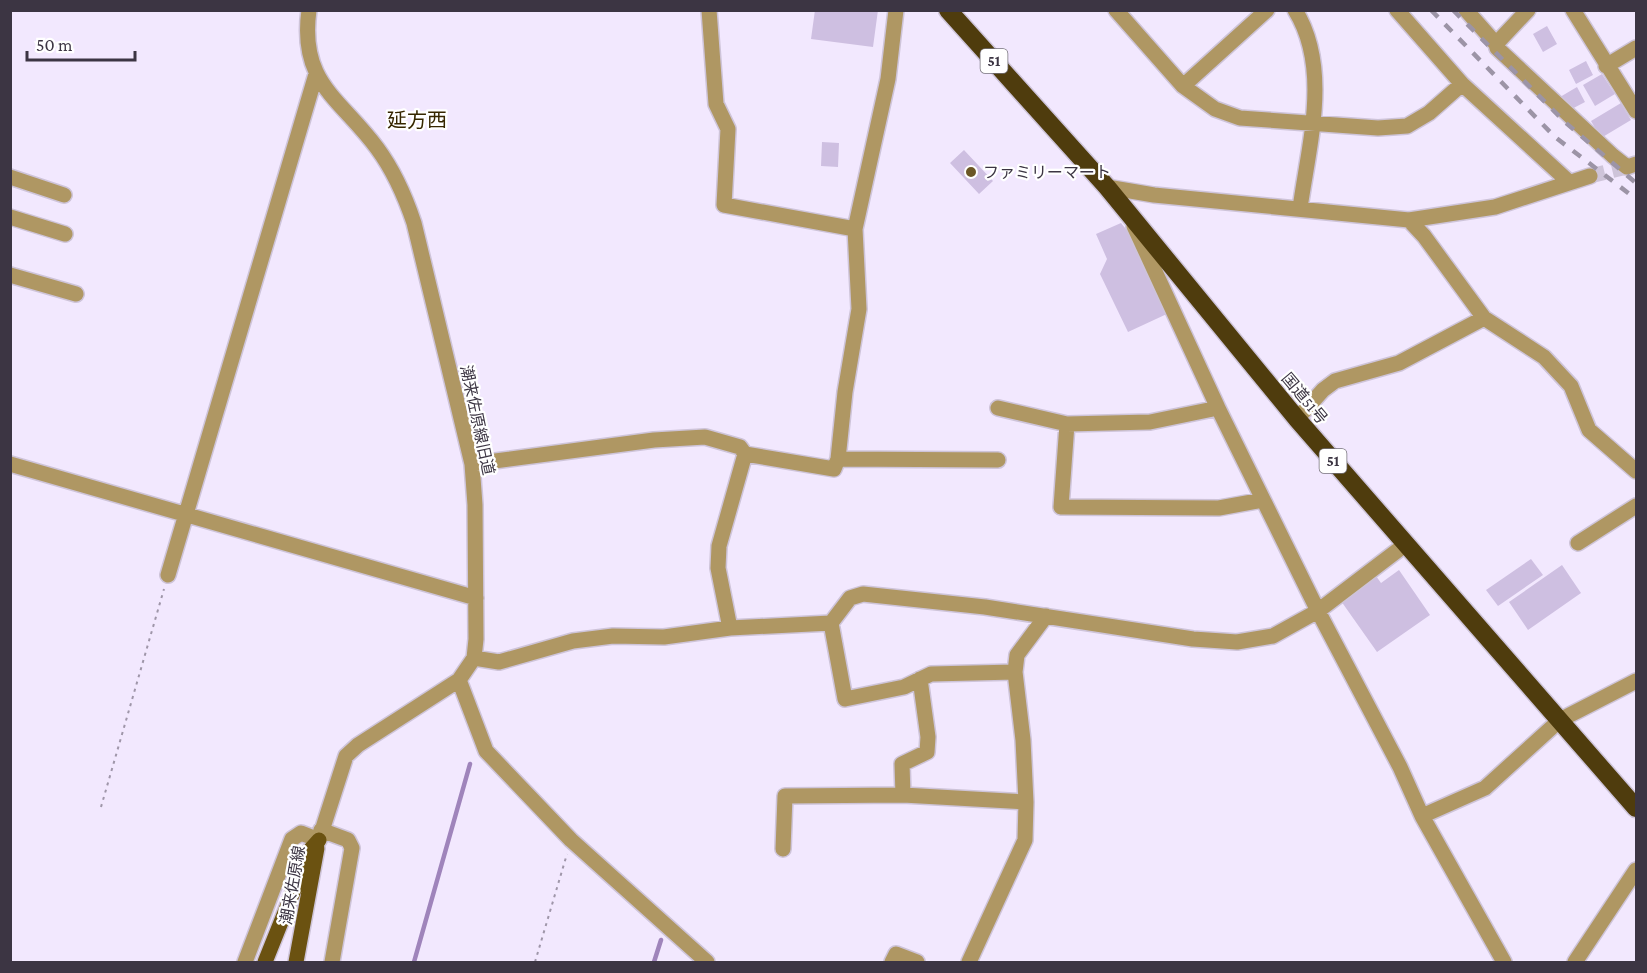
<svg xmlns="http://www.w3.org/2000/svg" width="1647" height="973" viewBox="0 0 1647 973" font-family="'Crimson Pro','Noto Sans JP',serif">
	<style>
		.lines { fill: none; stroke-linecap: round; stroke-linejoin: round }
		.stream { stroke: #9f84bb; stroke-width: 4.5 }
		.building { fill: #cebfe1 }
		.minor-tunnel { stroke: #cec4d9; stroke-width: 15; stroke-dasharray: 15 8; stroke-linecap: butt }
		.minor-casing { stroke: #cec4d9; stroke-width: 18 }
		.major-casing { stroke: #cec4d9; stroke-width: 18 }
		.highway-casing { stroke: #cec4d9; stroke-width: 21 }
		.path { stroke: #9f96a9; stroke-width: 2; stroke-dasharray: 3 4.5; stroke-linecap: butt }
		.minor { stroke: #af9763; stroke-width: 15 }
		.major { stroke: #6b5211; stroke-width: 15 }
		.highway { stroke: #4f3c0d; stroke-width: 18 }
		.rail { stroke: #9c94a6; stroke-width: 4.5; stroke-dasharray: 10 10; stroke-linecap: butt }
		.poi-dot { fill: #6b5726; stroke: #fff; stroke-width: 2 }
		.labels { text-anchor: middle; stroke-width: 4.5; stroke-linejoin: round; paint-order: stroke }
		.shield { fill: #fff; stroke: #76727b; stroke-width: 1.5 }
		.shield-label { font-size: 15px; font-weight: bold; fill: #3c3543 }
		.poi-label { font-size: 16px; fill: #3c3543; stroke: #fff; text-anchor: start }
		.street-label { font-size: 16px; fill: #3c3543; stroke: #fff }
		.quarter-label { font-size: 20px; fill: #362600; stroke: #fff }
	</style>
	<rect width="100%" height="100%" fill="#f2e8fe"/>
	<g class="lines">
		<path class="stream" d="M 414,962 L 470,764
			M 654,962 L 661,940"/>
	</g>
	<path class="building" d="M 815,10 L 878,10 L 873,47 L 811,39 Z
		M 1547,26 L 1557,44 L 1543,52 L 1533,34 Z
		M 1586,61 L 1593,75 L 1576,84 L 1569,70 Z
		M 1602,74 L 1615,94 L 1595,106 L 1583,85 Z
		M 1577,87 L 1585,102 L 1568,111 L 1560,97 Z
		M 1621,103 L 1631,120 L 1601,138 L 1591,121 Z
		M 822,142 L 839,143 L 838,167 L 821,166 Z
		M 964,150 L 993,181 L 979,194 L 950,163 Z
		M 1121,223 L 1138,244 L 1169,313 L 1128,332 L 1100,274 L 1107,259 L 1096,234 Z
		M 1531,559 L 1543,575 L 1498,606 L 1486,590 Z
		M 1562,565 L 1581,593 L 1528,630 L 1509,602 Z
		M 1399,570 L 1430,615 L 1377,652 L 1341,601 L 1376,576 L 1381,583 Z"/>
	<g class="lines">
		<path class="minor-tunnel" d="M 1590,176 L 1627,167"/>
		<defs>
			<path id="minor" d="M 709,10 L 716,104 L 728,129 L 724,205 L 855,229
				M 1116,10 L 1183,86 L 1215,109 L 1240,118 L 1378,128 L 1407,126 L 1429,113 L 1462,84
				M 1295,10 C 1331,68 1309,144 1300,208
				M 1397,10 L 1462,84 L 1568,181
				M 1466,10 L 1496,44 L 1528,10
				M 1573,10 L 1636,111
				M 1496,44 L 1497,48 L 1613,156 L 1627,167 L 1636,164
				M 1606,66 L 1636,48
				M 1183,86 L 1267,10
				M 10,177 L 64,195
				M 1107,187 L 1154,195 L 1409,220 L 1424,236 L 1484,318 L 1544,357 L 1571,386 L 1589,430 L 1636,471
				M 10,217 L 65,234
				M 1409,220 L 1495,207 L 1590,176
				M 1134,226 L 1218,408 L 1318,611 L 1400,767 L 1422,816 L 1504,962
				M 10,275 L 76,294
				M 998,408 L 1067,424 L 1150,422 L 1218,408
				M 1297,419 L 1323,390 L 1335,381 L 1399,363 L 1484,318
				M 1067,424 L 1061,507 L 1219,508 L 1263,500
				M 838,459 L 998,460
				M 10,464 L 476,598
				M 472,464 L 654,440 L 705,437 L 740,447 L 745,454 L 834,469 L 838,459 L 845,392 L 859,309 L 855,229 L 888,79 L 896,10
				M 1578,543 L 1636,506
				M 168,575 L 316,74
				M 831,623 L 845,699 L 904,687 L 931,674 L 1015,672
				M 730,628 L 718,568 L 719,546 L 745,454
				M 474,658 L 499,662 L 573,641 L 613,636 L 664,637 L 730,628 L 831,623 L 850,598 L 863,594 L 985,607 L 1193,639 L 1237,642 L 1273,636 L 1318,611 L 1406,544
				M 459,680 L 486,751 L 571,840 L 707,962
				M 903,795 L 902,764 L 927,752 L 928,737 L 920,679
				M 1422,816 L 1485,788 L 1560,720 L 1636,681
				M 321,830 L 348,840 L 352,848 L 332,962
				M 783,849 L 785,796 L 903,795 L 1026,802
				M 245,962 L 292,839 L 301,833 L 319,840 L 346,756 L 358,745 L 459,680 L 474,658 L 476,639 L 475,505 L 472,464 L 414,223 C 405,196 394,171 377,148 C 340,98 299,83 309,10
				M 892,962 L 896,954 L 917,962
				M 969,962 L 1025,840 L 1026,802 L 1023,740 L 1015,672 L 1017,655 L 1046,616
				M 1575,962 L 1636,870"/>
			<path id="major" d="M 265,962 L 310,850 L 319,840
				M 296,962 L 317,848"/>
			<path id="highway" d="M 948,10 L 1107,187 L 1297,419 L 1636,808"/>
		</defs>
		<use href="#minor" class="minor-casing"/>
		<use href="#major" class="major-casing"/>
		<use href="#highway" class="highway-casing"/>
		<path class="path" d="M 101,807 L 164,589
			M 535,962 L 567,854"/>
		<use href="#minor" class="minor"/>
		<use href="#major" class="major"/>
		<use href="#highway" class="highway"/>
		<path class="rail" d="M 1431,10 L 1555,137 L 1636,199
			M 1453,10 L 1566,123 L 1636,183"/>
	</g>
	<circle class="poi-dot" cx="971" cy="172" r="6"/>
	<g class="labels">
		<g class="shield">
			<rect x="980.5" y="49" width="27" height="24" rx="4.5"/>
			<rect x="1319.5" y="449" width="27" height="24" rx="4.5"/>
		</g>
		<g class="shield-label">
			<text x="994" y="66">51</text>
			<text x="1333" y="466">51</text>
		</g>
		<g class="poi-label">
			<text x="983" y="178">ファミリーマート</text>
		</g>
		<g class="street-label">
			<text transform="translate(1305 398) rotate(50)" y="6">国道51号</text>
			<text transform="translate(478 420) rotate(78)" y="6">潮来佐原線旧道</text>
			<text transform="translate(292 885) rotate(-80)" y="6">潮来佐原線</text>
		</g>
		<g class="quarter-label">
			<text x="417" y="127">延方西</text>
		</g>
	</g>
	<rect width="1647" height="973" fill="none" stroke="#3c3543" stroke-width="24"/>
	<path d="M27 51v9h108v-9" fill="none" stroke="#3c3543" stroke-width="3"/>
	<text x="36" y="51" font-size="18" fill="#3c3543" stroke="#ffffff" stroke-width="4.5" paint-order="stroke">50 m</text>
</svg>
